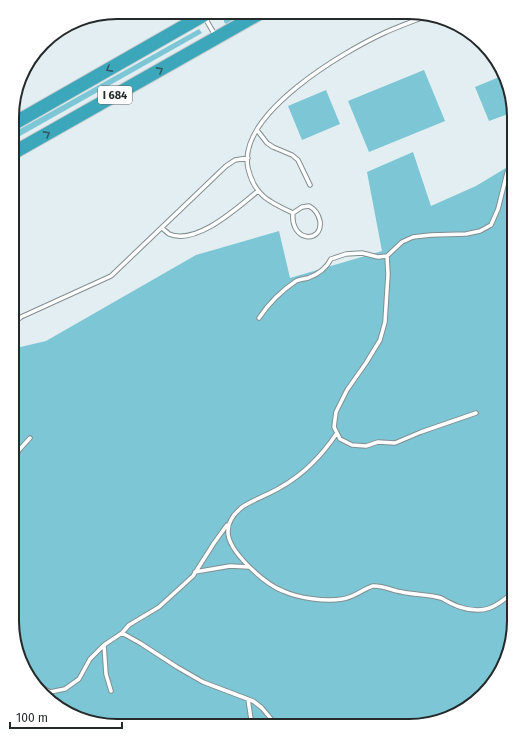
<svg xmlns="http://www.w3.org/2000/svg" width="526" height="738" viewBox="0 0 526 738" font-family="'Fira Sans',sans-serif">
	<style>
		.green { fill: #7cc6d5 }
		.lines { fill: none; stroke-linecap: round; stroke-linejoin: round }
		.service-casing { stroke: #828e90; stroke-width: 5.5 }
		.motorway-casing { stroke: #cacccc; stroke-width: 15 }
		.service { stroke: #fff; stroke-width: 3.5 }
		.motorway { stroke: #3ca7ba; stroke-width: 13 }
		.oneway { stroke: #2e5b64 }
		.labels { text-anchor: middle; stroke-width: 3.5; stroke-linejoin: round; paint-order: stroke }
		.shield { fill: #fff; stroke: #66696a; stroke-width: 1 }
		.shield-label { font-size: 11px; font-weight: bold; fill: #24292a }
		.rim { fill: none; stroke: #24292a; stroke-width: 2 }
	</style>
	<rect width="100%" height="100%" fill="#e2eef1"/>
	<path class="green" d="M 234,12 L 246,12 L 226,24 L 224,22 L 224,18 Z
		M 199,29 L 202,33 L 13,140 L 13,133 Z
		M 424,70 L 445,121 L 369,152 L 348,101 Z
		M 504,75 L 513,112 L 489,121 L 475,87 Z
		M 326,90 L 340,124 L 302,140 L 288,106 Z
		M 413,152 L 431,206 L 476,186 L 514,163 L 514,628 L 496,680 L 455,715 L 410,726 L 103,725 L 53,705 L 23,667 L 12,622 L 12,349 L 46,341 L 196,255 L 279,231 L 290,278 L 382,251 L 367,172 Z"/>
	<g class="lines">
		<defs>
			<path id="service" d="M 205,18 L 215,35
				M 257,130 L 267,143 L 273,147 L 292,155 L 298,160 L 310,185
				M 510,150 L 514,149
				M 309,206 C 315,209 318,213 320,221 C 323,244 290,242 293,213 L 302,207 Z
				M 293,213 C 269,202 254,195 248,168 C 237,114 343,52 384,33 C 399,26 414,21 429,15
				M 162,228 C 164,230 167,232 169,234 C 197,246 239,206 258,191
				M 387,256 L 388,274 L 385,322 L 380,340 L 366,363 L 347,390 L 336,412 L 334,427 L 340,439 L 352,445 L 366,446 L 378,442 L 395,443 L 421,432 L 476,413
				M 259,318 C 269,303 281,291 296,281 C 300,279 304,279 308,278 C 319,274 326,269 331,259 L 346,254 L 362,253 L 378,257 L 387,256 L 402,242 L 413,237 L 431,235 L 466,234 L 480,231 L 491,225 L 498,209 L 507,173 L 514,160
				M 13,323 L 21,317 L 111,276 L 226,166 L 235,160 L 248,158
				M 337,433 C 323,454 304,474 281,487 C 270,494 250,501 241,508 C 234,514 228,522 228,531 C 227,551 265,584 283,591 C 298,598 326,602 342,599 C 354,598 364,588 373,586 C 382,585 393,591 402,592 C 415,595 428,594 441,598 C 447,601 453,605 460,607 C 484,615 497,607 514,591
				M 12,464 L 19,450 L 30,438
				M 195,572 L 230,566 L 249,567
				M 122,633 L 140,643 L 177,667 L 203,682 L 253,701 L 262,708 L 277,726
				M 104,645 L 106,674 L 111,691
				M 22,664 L 43,688 L 50,692 L 65,689 L 79,679 L 90,659 L 104,645 L 122,633 L 129,625 L 159,607 L 193,576 L 214,543 L 227,525
				M 44,690 L 59,707
				M 248,699 L 252,726"/>
			<path id="motorway" d="M 13,124 L 209,12
				M 13,153 L 262,12"/>
		</defs>
		<use href="#service" class="service-casing"/>
		<use href="#motorway" class="motorway-casing"/>
		<use href="#service" class="service"/>
		<use href="#motorway" class="motorway"/>
	</g>
	<defs><path id="oneway-chevron" d="M-2-3.5L2.5 0L-2 3.5" fill="none" stroke-width="1.6" stroke-linecap="round" stroke-linejoin="round"/></defs>
	<g class="oneway">
		<use href="#oneway-chevron" transform="translate(109 69) rotate(151)"/>
		<use href="#oneway-chevron" transform="translate(160 70) rotate(-29)"/>
		<use href="#oneway-chevron" transform="translate(47 134) rotate(-29)"/>
	</g>
	<g class="labels">
		<rect class="shield" x="98" y="86" width="34" height="18" rx="3"/>
		<g class="shield-label">
			<text x="115" y="99">I 684</text>
		</g>
	</g>
	<path d="M0 0H526V738H0ZM117 19H409A98 98 0 0 1 507 117V621A98 98 0 0 1 409 719H117A98 98 0 0 1 19 621V117A98 98 0 0 1 117 19Z" fill="#fff" fill-rule="evenodd"/>
	<path class="rim" d="M117 19H409A98 98 0 0 1 507 117V621A98 98 0 0 1 409 719H117A98 98 0 0 1 19 621V117A98 98 0 0 1 117 19Z"/>
	<path d="M10 722v6h112v-6" fill="none" stroke="#24292a" stroke-width="2"/>
	<text x="16" y="722" font-size="12" fill="#24292a" stroke="#ffffff" stroke-width="3" paint-order="stroke">100 m</text>
</svg>
